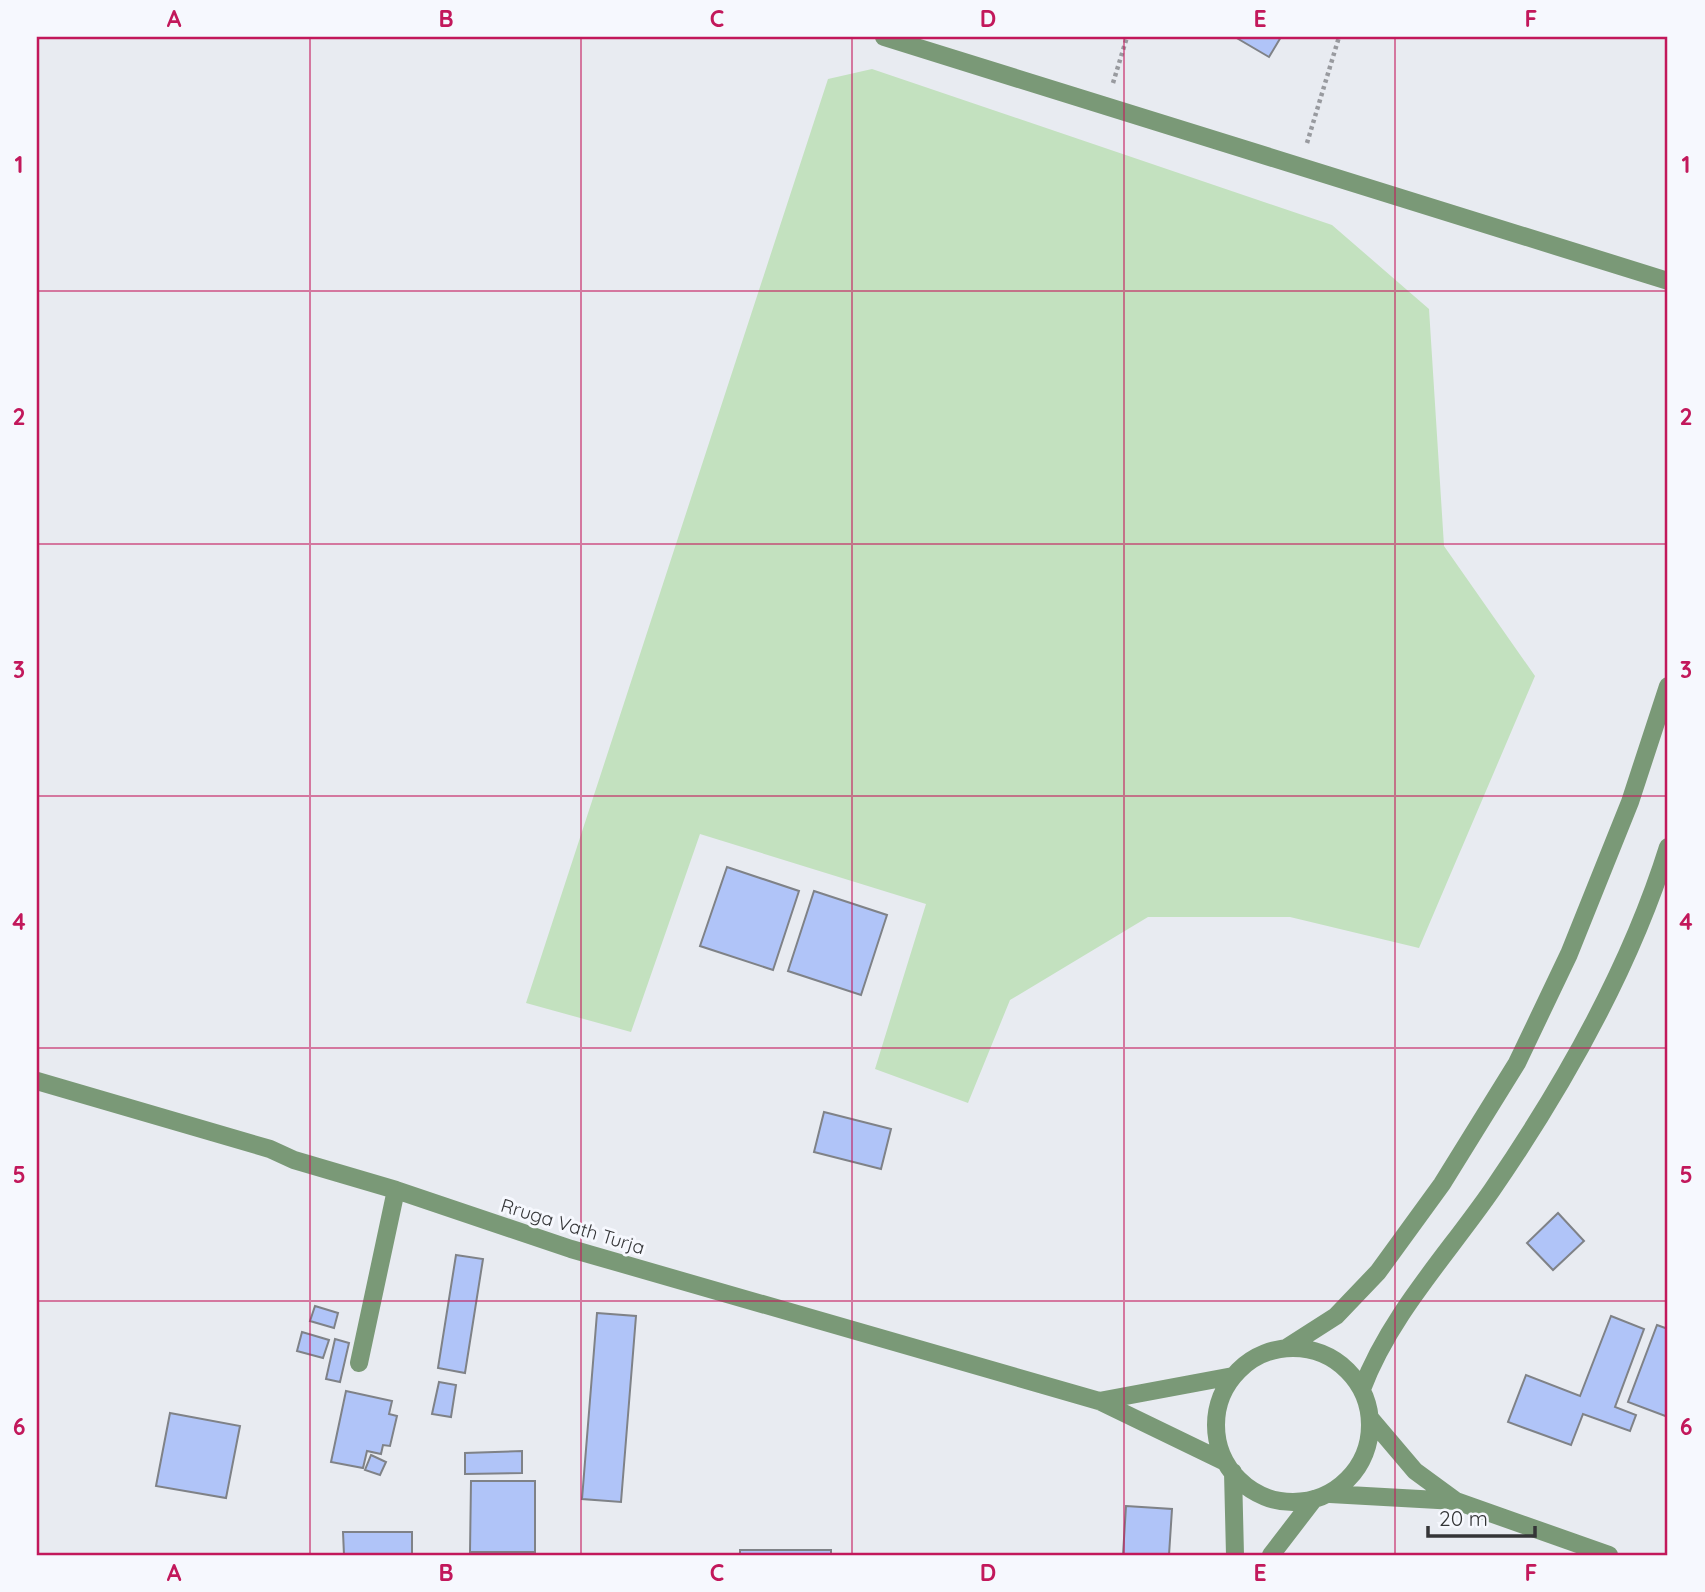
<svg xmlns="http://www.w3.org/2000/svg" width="1705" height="1592" viewBox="0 0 1705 1592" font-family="Quicksand,sans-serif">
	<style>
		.green { fill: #c3e1bf }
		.building { fill: #b0c4f8; stroke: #7f8287; stroke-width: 2 }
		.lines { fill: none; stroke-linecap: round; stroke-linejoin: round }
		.path { stroke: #989a9f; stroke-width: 4.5; stroke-dasharray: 3.5 3.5; stroke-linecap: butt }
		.minor { stroke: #7a9977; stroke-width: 18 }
		.grid { fill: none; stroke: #c2185b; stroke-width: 2; stroke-opacity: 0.55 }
		.labels { text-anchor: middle; stroke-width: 6; stroke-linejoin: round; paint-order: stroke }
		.street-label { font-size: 19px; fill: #343537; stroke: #f6f8fe }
		.neatline { fill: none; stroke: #c2185b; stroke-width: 2.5 }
		.grid-label { font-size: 23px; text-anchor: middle; font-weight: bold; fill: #c2185b }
	</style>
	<rect width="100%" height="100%" fill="#e8ebf1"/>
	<path class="green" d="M 872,69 L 1332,225 L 1429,309 L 1444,546 L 1535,676 L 1419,948 L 1290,917 L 1148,917 L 1010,1000 L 968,1103 L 875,1069 L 926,904 L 700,834 L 631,1032 L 526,1003 L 828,79 Z"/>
	<path class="building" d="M 1235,37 L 1281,37 L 1269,57 Z
		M 727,867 L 799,891 L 773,970 L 700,946 Z
		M 814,891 L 887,915 L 861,995 L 788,971 Z
		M 824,1112 L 891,1129 L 881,1169 L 814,1152 Z
		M 1558,1213 L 1584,1241 L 1553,1270 L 1527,1243 Z
		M 456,1255 L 483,1259 L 465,1373 L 438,1368 Z
		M 315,1306 L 338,1313 L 334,1328 L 310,1321 Z
		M 597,1313 L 636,1316 L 621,1502 L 582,1499 Z
		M 1611,1316 L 1644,1329 L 1615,1407 L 1636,1415 L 1630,1431 L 1583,1414 L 1571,1445 L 1508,1422 L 1526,1375 L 1580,1396 Z
		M 1657,1325 L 1668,1329 L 1668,1417 L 1628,1402 Z
		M 302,1332 L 329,1340 L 323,1358 L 297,1351 Z
		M 335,1339 L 349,1343 L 340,1382 L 326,1379 Z
		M 439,1382 L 456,1385 L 451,1417 L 432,1414 Z
		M 346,1391 L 392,1401 L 389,1414 L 397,1416 L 390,1446 L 383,1445 L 381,1454 L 367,1451 L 363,1468 L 331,1462 Z
		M 170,1413 L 240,1426 L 226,1498 L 156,1486 Z
		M 522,1451 L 522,1473 L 465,1474 L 465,1453 Z
		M 371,1455 L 386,1462 L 380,1475 L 365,1470 Z
		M 471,1481 L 535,1481 L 535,1552 L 470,1552 Z
		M 1126,1506 L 1172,1509 L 1169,1555 L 1123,1555 Z
		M 343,1532 L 412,1532 L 412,1555 L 344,1555 Z
		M 740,1550 L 831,1550 L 831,1555 L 740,1555 Z"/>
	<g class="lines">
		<path class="path" d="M 1113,83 L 1127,37
			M 1307,143 L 1339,37"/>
		<path class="minor" d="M 884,37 L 1668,281
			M 37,1081 L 270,1149 L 294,1160 L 396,1190 L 571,1249 L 1099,1401 L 1225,1462
			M 1286,1348 L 1336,1316 L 1378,1272 L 1442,1184 L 1517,1063 L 1569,954 L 1630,802 L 1668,686
			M1216 1425a77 77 0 1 1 154 0a77 77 0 1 1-154 0Z
			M 359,1363 L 396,1190
			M 1362,1389 C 1390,1315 1447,1255 1492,1190 C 1564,1085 1630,969 1668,847
			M 1099,1401 L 1233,1376
			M 1370,1418 L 1415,1471 L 1456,1501
			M 1233,1472 L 1235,1555
			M 1330,1494 L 1456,1501 L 1609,1555
			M 1271,1555 L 1314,1499"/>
	</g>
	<path class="grid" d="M 310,37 L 310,1555M 581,37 L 581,1555M 852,37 L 852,1555M 1124,37 L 1124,1555M 1395,37 L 1395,1555M 37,291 L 1668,291M 37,544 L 1668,544M 37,796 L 1668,796M 37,1048 L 1668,1048M 37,1301 L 1668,1301"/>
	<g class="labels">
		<g class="street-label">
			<text transform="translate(573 1226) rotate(17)" y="7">Rruga Vath Turja</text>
		</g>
	</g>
	<rect width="1705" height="1592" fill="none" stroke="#f6f8fe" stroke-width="77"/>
	<path d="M1428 1526v10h107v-10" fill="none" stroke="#343537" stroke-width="3.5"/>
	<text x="1439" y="1526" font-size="21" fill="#343537" stroke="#f6f8fe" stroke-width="5" paint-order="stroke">20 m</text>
	<rect x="38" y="38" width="1628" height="1516" class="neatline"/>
	<g class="grid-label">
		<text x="174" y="27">A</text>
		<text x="446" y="27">B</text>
		<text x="717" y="27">C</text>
		<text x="988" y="27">D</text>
		<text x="1260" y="27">E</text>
		<text x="1531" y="27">F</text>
		<text x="19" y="173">1</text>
		<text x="1686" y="173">1</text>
		<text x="19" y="425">2</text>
		<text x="1686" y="425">2</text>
		<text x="19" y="678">3</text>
		<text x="1686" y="678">3</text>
		<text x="19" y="930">4</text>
		<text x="1686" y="930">4</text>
		<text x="19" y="1183">5</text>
		<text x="1686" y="1183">5</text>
		<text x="19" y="1435">6</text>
		<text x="1686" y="1435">6</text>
		<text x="174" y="1581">A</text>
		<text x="446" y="1581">B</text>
		<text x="717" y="1581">C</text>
		<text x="988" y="1581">D</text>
		<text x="1260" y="1581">E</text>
		<text x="1531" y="1581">F</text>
	</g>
</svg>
